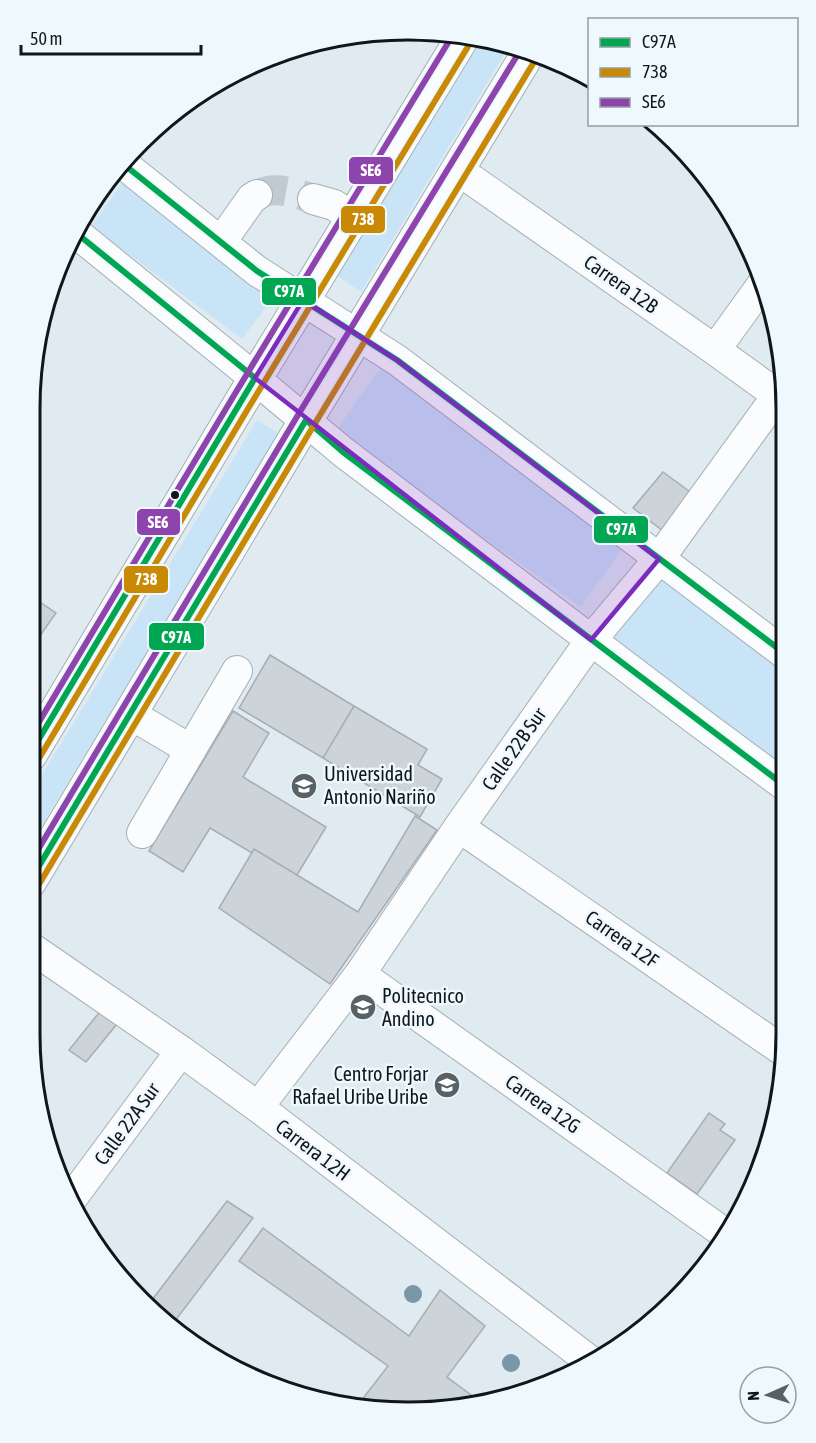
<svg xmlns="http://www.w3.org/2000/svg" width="816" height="1443" viewBox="0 0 816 1443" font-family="'Asap Condensed',sans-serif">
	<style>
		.green { fill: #c8e4f6 }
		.building { fill: #ccd3d9; stroke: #a6adb3; stroke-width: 1.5 }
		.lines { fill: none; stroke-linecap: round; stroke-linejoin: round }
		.minor-tunnel { stroke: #c0cad1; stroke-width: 30; stroke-dasharray: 30 15; stroke-linecap: butt }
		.minor-casing { stroke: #a5aeb3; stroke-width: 32 }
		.major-casing { stroke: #a5aeb3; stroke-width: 35 }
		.minor { stroke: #fafcfd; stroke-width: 30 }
		.major { stroke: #fafcfd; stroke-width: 33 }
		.bus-1-casing { stroke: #eff8fd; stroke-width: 10 }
		.bus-2-casing { stroke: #eff8fd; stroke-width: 10 }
		.bus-3-casing { stroke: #eff8fd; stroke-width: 10 }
		.bus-1 { stroke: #00a651; stroke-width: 6 }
		.bus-2 { stroke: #c98905; stroke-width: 6 }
		.bus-3 { stroke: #8e44ad; stroke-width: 6 }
		.tree { fill: #7a97a7 }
		.marked { fill: #7b2cbf; fill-opacity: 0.2; stroke: #7b2cbf; stroke-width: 4.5; stroke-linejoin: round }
		.bus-dot { fill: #0f171b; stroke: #eff8fd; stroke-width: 2 }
		.labels { text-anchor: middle; stroke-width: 5; stroke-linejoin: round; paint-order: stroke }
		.street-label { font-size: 20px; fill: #0f171b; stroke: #eff8fd }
		.poi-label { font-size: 20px; fill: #0f171b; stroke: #eff8fd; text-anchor: start }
		.rim { fill: none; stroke: #0f171b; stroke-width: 3 }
		.line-badge { stroke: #eff8fd; stroke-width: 2 }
		.badge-label { font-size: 16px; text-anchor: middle; font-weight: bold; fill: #fff }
	</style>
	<rect width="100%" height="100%" fill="#dfeaf1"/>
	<path class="green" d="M 481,41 L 507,50 L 361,292 L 338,276 Z
		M 126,178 L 278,291 L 242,339 L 91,226 Z
		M 383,364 L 629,539 L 581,607 L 335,432 Z
		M 257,420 L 279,434 L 30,845 L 30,795 Z
		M 661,573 L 784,662 L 784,774 L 601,646 Z"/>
	<path class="building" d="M 663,472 L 690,492 L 663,531 L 633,508 Z
		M 31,596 L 56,613 L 30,650 Z
		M 270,655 L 354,706 L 323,758 L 239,708 Z
		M 354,706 L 427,749 L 418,765 L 442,779 L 420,817 L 323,758 Z
		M 233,711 L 269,733 L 243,777 L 326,827 L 297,875 L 254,849 L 252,853 L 210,828 L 183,872 L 149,851 Z
		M 415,816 L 437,830 L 330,984 L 219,908 L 254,849 L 358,912 Z
		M 102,1009 L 117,1024 L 86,1062 L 69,1050 Z
		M 709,1113 L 725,1124 L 720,1130 L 735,1140 L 697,1194 L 667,1173 Z
		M 227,1201 L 253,1218 L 172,1325 L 149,1304 Z
		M 263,1228 L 409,1336 L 440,1290 L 485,1326 L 447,1377 L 479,1401 L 434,1412 L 424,1404 L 419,1411 L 358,1405 L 388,1366 L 239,1261 Z"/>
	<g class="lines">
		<path class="minor-tunnel" d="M 257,195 C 275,185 295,193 313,199"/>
		<defs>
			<path id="minor" d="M 127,167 L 257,271 L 397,360 L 784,653
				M 458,170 L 715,350 L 783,399
				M 313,199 L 334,205 L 353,218
				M 75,232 L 235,362 L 343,452 L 699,722 L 784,785
				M 221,242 L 252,198 L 257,195
				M 715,350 L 764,282
				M 130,714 L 191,750
				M 459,827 L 785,1052
				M 142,833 L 237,671
				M 30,947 L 181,1051 L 258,1107 L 590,1361
				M 360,974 L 727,1235
				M 258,1107 L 360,974 L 459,827 L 591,640 L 659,559 L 777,396
				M 72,1198 L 181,1051"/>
			<path id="major" d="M 30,755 L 241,402 L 464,35
				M 30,881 L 306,420 L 526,57"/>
		</defs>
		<use href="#minor" class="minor-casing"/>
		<use href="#major" class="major-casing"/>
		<use href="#minor" class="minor"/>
		<use href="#major" class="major"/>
		<defs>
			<path id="bus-1" d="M 127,167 L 257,271 L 397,360 L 784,653
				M 30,754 L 255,378 L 75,232
				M 30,881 L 306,420 L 343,452 L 784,785"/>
			<path id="bus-2" d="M 38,760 L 249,407 L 472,40
				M 38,886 L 314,425 L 534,62"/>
			<path id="bus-3" d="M 30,737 L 233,397 L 454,33
				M 30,863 L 298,415 L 518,54"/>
		</defs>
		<use href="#bus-1" class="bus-1-casing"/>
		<use href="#bus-2" class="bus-2-casing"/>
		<use href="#bus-3" class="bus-3-casing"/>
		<use href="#bus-1" class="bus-1"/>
		<use href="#bus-2" class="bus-2"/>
		<use href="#bus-3" class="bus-3"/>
	</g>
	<g class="tree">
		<circle cx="413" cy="1294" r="9"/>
		<circle cx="511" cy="1363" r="9"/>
	</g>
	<path class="marked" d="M 303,300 L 397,360 L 659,559 L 591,640 L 255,378 Z"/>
	<defs>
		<symbol id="university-disc" viewBox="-11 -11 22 22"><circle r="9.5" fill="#586166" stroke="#eff8fd"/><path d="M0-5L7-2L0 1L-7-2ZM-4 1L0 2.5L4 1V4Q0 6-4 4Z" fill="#fff"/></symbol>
	</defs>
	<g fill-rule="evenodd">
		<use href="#university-disc" x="289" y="771" width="30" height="30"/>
		<use href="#university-disc" x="348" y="992" width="30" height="30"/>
		<use href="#university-disc" x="432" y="1070" width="30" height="30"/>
	</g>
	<circle class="bus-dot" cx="175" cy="495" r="5"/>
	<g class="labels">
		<g class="street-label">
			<text transform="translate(621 284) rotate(35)" y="7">Carrera 12B</text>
			<text transform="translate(514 749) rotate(-55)" y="7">Calle 22B Sur</text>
			<text transform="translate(622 939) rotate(35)" y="7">Carrera 12F</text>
			<text transform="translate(543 1104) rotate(35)" y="7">Carrera 12G</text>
			<text transform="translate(127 1124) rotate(-54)" y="7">Calle 22A Sur</text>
			<text transform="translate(313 1150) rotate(37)" y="7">Carrera 12H</text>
		</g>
		<g class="poi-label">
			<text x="324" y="781">Universidad<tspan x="324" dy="23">Antonio Nariño</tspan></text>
			<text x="382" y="1003">Politecnico<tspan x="382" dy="23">Andino</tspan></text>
			<text x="428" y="1081" text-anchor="end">Centro Forjar<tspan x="428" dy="23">Rafael Uribe Uribe</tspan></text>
		</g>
	</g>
	<path d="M0 0H816V1443H0ZM408 40H408A368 368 0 0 1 776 408V1034A368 368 0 0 1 408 1402H408A368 368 0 0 1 40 1034V408A368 368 0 0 1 408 40Z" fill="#eff8fd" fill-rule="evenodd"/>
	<path class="rim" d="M408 40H408A368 368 0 0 1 776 408V1034A368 368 0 0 1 408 1402H408A368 368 0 0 1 40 1034V408A368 368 0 0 1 408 40Z"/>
	<g class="line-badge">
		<rect x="348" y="156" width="46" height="29" rx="6" fill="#8e44ad"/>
		<rect x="340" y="205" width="46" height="29" rx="6" fill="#c98905"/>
		<rect x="261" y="277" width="56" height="29" rx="6" fill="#00a651"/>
		<rect x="136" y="508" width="45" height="28" rx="6" fill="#8e44ad"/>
		<rect x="593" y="515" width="56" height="29" rx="6" fill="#00a651"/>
		<rect x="123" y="565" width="46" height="29" rx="6" fill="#c98905"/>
		<rect x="148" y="622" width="57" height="29" rx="6" fill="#00a651"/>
	</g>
	<g class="badge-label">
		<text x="371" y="176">SE6</text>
		<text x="363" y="225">738</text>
		<text x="289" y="297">C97A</text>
		<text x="158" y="528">SE6</text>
		<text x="621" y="535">C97A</text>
		<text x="146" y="585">738</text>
		<text x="176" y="643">C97A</text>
	</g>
	<rect x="588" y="18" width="210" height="108" fill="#eff8fd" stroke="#959ea3" stroke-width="1.5"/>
	<rect x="600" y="38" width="30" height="9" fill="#00a651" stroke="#959ea3" stroke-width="1.5"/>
	<text x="642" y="48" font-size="18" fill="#0f171b">C97A</text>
	<rect x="600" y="68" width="30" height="9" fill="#c98905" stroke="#959ea3" stroke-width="1.5"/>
	<text x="642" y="78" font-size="18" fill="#0f171b">738</text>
	<rect x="600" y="98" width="30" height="9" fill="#8e44ad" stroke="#959ea3" stroke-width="1.5"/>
	<text x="642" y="108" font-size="18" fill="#0f171b">SE6</text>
	<g transform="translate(768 1395) rotate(267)"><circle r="28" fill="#eff8fd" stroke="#959ea3" stroke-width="1.5"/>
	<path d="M0-4.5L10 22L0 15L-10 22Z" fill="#586166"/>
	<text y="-9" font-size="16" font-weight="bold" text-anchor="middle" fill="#0f171b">N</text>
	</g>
	<path d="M21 45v9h180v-9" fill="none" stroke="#0f171b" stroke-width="3"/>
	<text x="30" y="45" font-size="18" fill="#0f171b" stroke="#eff8fd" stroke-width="4.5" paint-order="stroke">50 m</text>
</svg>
